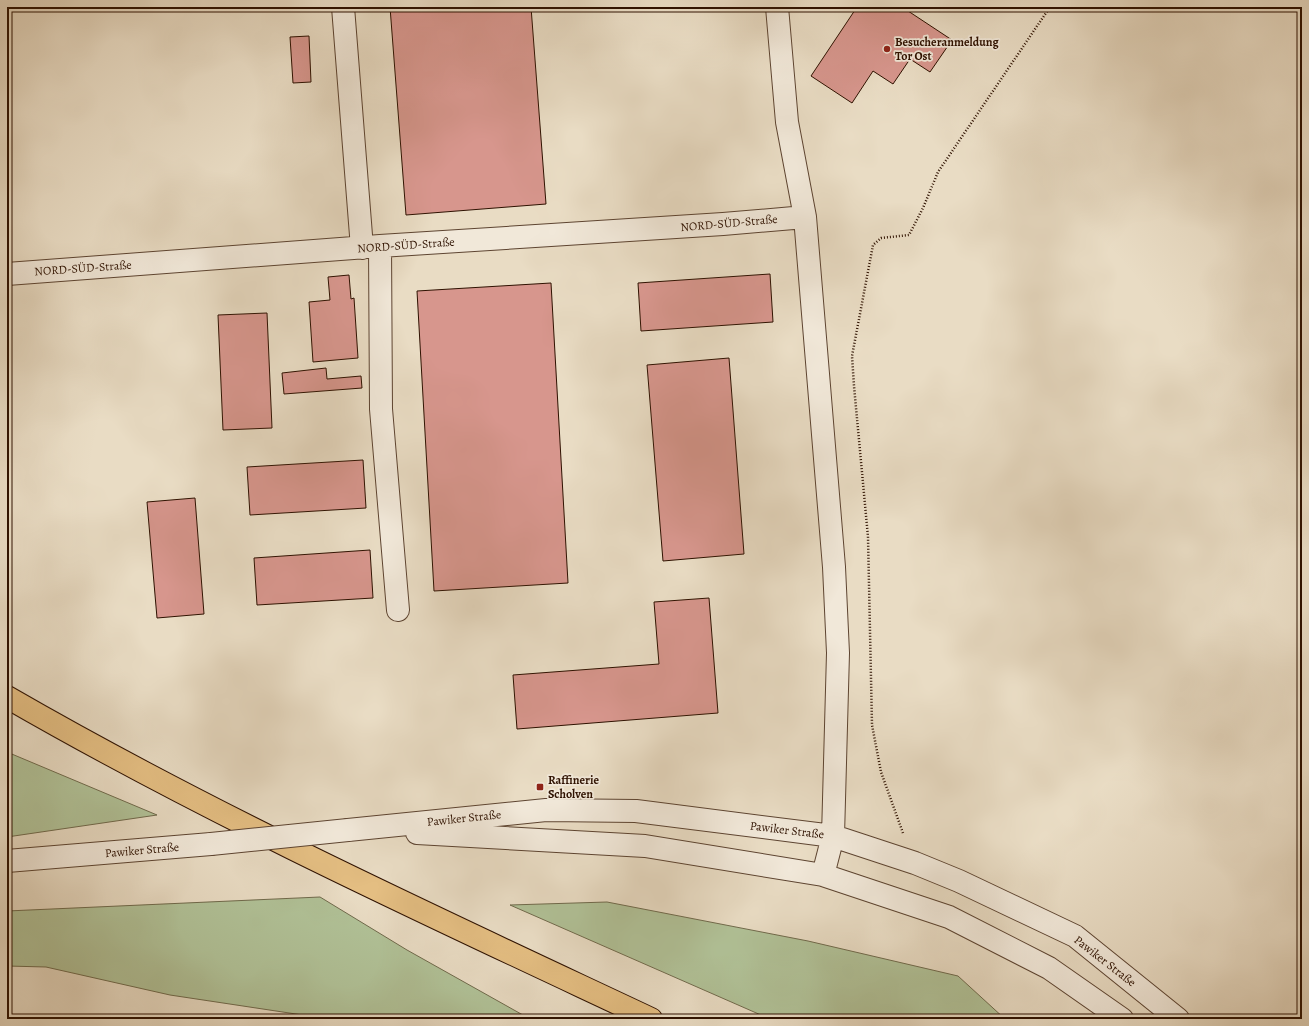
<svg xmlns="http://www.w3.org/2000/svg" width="1309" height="1026" viewBox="0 0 1309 1026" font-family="Alegreya,serif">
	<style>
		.green { fill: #b1c298; stroke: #706a4c }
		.building { fill: #d7968d; stroke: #2e1100 }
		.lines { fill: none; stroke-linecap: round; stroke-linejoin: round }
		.minor-casing { stroke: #5d4431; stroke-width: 24 }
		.highway-casing { stroke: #2e1100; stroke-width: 24 }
		.path { stroke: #2e1100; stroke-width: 2.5; stroke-dasharray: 1 2; stroke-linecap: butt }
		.minor { stroke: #f1e8d9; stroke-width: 22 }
		.highway { stroke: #e4be82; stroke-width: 22 }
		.minor-bridge-casing { stroke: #5d4431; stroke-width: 24; stroke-linecap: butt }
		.minor-bridge { stroke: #f1e8d9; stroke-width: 22 }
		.poi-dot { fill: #8f2418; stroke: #f1e8d9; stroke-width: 1.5 }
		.labels { text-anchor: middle; stroke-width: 3.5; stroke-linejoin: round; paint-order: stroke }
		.poi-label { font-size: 12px; font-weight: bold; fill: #2e1100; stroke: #f1e8d9; text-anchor: start }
		.street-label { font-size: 12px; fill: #2e1100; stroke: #f1e8d9 }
	</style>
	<rect width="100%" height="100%" fill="#e9dcc4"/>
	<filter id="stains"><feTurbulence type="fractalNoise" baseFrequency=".005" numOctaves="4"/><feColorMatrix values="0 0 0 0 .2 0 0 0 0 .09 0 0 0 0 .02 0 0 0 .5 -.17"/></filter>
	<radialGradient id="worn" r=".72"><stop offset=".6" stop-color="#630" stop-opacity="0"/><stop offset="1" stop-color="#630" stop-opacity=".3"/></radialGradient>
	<path class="green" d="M 7,752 L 157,815 L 7,837 Z
		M 320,897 L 407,950 L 530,1019 L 329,1019 L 170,995 L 46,967 L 7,966 L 7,911 Z
		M 607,902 L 808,941 L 958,976 L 1005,1019 L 770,1019 L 510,905 Z"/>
	<path class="building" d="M 390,7 L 531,7 L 546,204 L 406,215 Z
		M 857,7 L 902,7 L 952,40 L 930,72 L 910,59 L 893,84 L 873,71 L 852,103 L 811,76 Z
		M 309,36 L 311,82 L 293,83 L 290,37 Z
		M 770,274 L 773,322 L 641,331 L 638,283 Z
		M 349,275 L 351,299 L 354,298 L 358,358 L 313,362 L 309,302 L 330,300 L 328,277 Z
		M 551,283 L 568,583 L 434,591 L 417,291 Z
		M 267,313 L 272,428 L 223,430 L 218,315 Z
		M 729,358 L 744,554 L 663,561 L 647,365 Z
		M 326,368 L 327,379 L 361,376 L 362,388 L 284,394 L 282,373 Z
		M 363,460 L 366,508 L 250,515 L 247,467 Z
		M 195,498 L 204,614 L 157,618 L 147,502 Z
		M 370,550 L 373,598 L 257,605 L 254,558 Z
		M 709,598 L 718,713 L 517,729 L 513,675 L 659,664 L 654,602 Z"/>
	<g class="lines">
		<defs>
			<path id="minor" d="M 343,7 L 362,248
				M 777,7 L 787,122 L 805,217 L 834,567 L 838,653 L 833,836 L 823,875
				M 380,246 L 381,409 L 398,610
				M 7,274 L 380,246 L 723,224 L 805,217
				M 348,830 L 546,810 L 636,811 L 833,836 L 915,863 L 959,881 L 1075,936 L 1178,1019
				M 417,833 L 645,846 L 823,875 L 949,917 L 1049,968 L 1122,1019
				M 7,861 L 211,844"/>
			<path id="highway" d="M 7,697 C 215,817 434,917 651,1019"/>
		</defs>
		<use href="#minor" class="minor-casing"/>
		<use href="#highway" class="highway-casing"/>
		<path class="path" d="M 903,833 L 881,772 L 872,725 L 868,537 L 854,386 L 852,356 L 873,245 L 881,238 L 909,235 L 923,208 L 938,172 L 1050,7"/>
		<use href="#minor" class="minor"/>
		<use href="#highway" class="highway"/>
		<defs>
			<path id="minor-bridge" d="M 211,844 L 348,830"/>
		</defs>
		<use href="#minor-bridge" class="minor-bridge-casing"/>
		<use href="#minor-bridge" class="minor-bridge"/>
	</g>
	<g class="poi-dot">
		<circle cx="887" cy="49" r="4"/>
		<rect x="536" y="783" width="8" height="8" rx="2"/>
	</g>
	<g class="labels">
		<g class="poi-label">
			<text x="895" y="46">Besucheranmeldung<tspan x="895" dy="14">Tor Ost</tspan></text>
			<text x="548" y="784">Raffinerie<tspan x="548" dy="14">Scholven</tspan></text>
		</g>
		<g class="street-label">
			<text transform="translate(729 223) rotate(-5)" y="4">NORD-SÜD-Straße</text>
			<text transform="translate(406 245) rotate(-4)" y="4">NORD-SÜD-Straße</text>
			<text transform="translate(83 268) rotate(-4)" y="4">NORD-SÜD-Straße</text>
			<text transform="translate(464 818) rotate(-6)" y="4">Pawiker Straße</text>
			<text transform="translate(787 830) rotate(7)" y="4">Pawiker Straße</text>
			<text transform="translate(142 850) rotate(-5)" y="4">Pawiker Straße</text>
			<text transform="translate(1105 961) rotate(38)" y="4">Pawiker Straße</text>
		</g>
	</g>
	<rect width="1309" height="1026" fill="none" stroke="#e9dcc4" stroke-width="24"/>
	<rect x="8" y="8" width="1293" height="1010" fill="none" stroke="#2e1100" stroke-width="2"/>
	<rect x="12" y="12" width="1285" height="1002" fill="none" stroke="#2e1100"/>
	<rect width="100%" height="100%" filter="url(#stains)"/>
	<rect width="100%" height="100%" fill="url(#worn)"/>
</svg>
